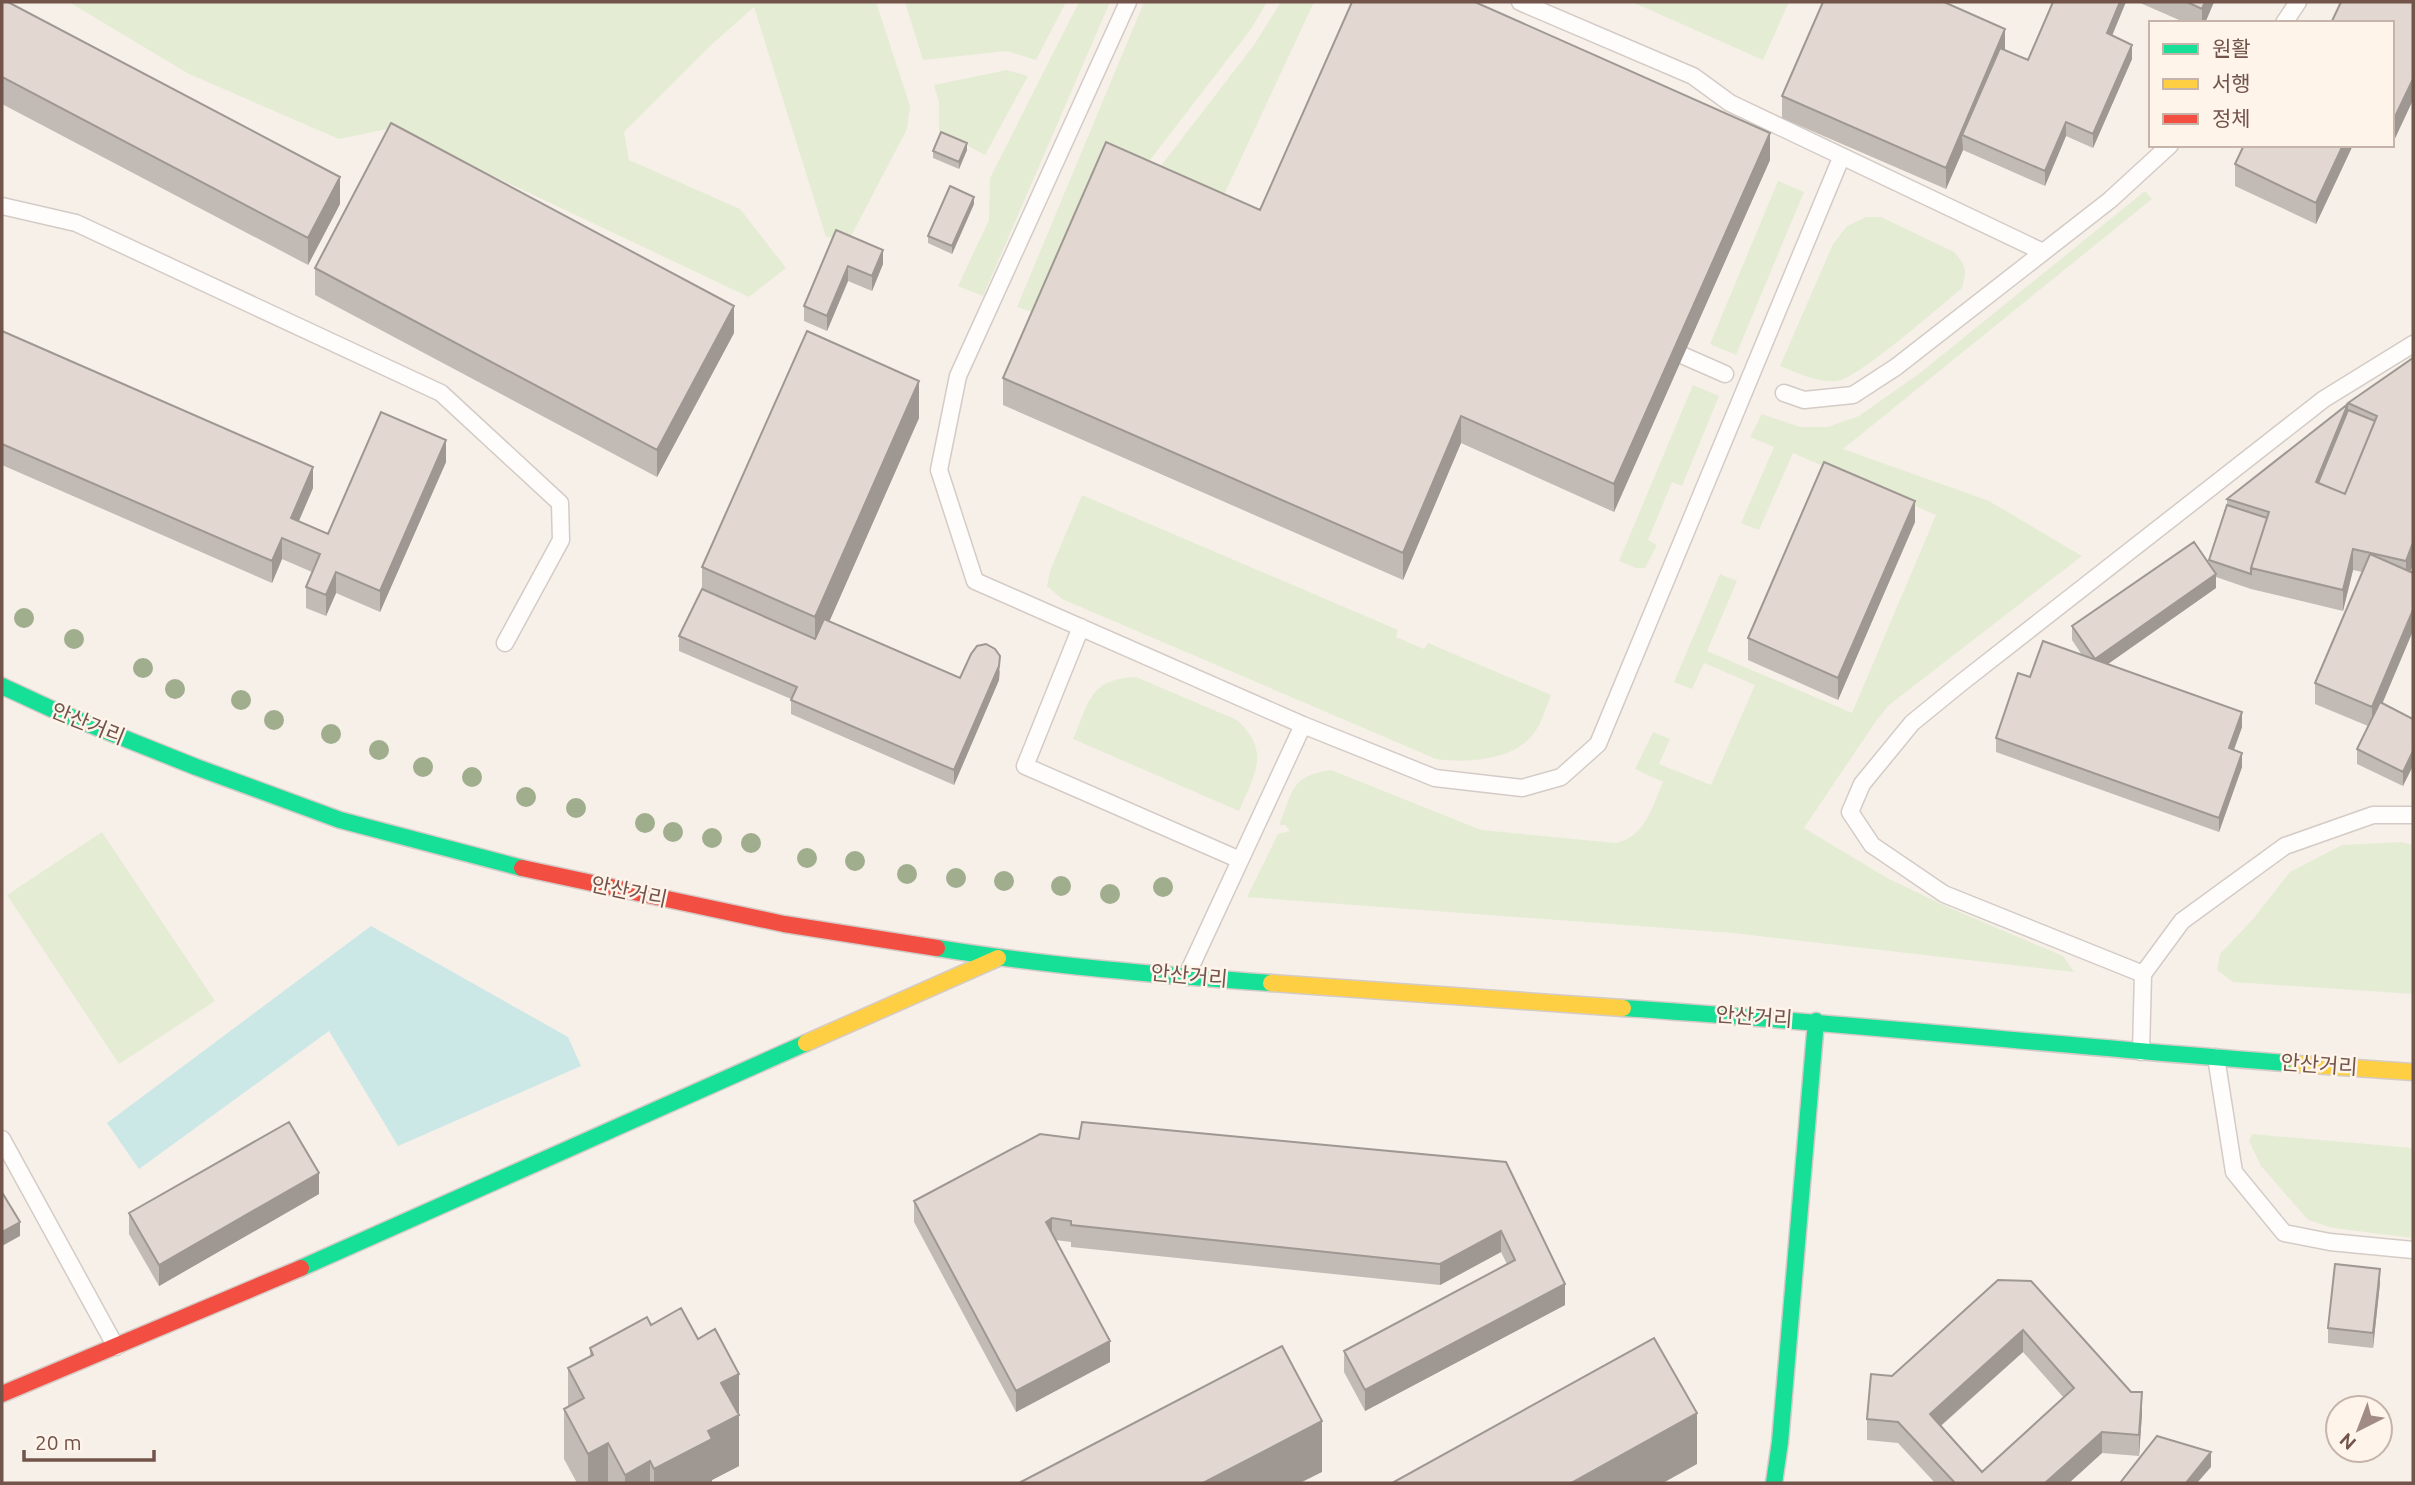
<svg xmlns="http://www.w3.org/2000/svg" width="2415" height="1485" viewBox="0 0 2415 1485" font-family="Ubuntu,'Noto Sans KR',sans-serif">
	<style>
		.green { fill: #e5ecd4 }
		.water { fill: #cbe7e6 }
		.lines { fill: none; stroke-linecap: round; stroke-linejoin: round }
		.lane-casing { stroke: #d4cbc6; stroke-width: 19 }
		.fast-casing { stroke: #d5cbc6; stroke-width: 19 }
		.slow-casing { stroke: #d5cbc6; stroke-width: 19 }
		.jam-casing { stroke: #d5cbc6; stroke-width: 19 }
		.lane { stroke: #fefdfc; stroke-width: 16 }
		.fast { stroke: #16e098; stroke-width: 16 }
		.slow { stroke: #ffcf43; stroke-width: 16 }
		.jam { stroke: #f24e42; stroke-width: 16 }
		.tree { fill: #a0ae8e }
		.wall { fill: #c2bab4; fill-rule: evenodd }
		.shaded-wall { fill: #9e9792 }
		.building { fill: #e2d8d1; stroke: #9e9792; stroke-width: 2; fill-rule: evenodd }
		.labels { text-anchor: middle; stroke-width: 5; stroke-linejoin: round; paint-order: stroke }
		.street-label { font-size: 21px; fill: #73544b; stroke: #fef4ea }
	</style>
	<rect width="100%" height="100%" fill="#f6f0e9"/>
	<path class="green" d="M 69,2 L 876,2 L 910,106 L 907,129 L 850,238 L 826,237 L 754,7 L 710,46 L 624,132 L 629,160 L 740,209 L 786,268 L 749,297 L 392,128 L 339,139 L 189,74 Z
		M 905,2 L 1066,2 L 1036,60 L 1007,51 L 923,60 Z
		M 1079,2 L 1110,2 L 983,296 L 958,286 L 989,220 L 990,178 Z
		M 1144,2 L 1267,2 L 1251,29 L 1143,169 L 1039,314 L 1017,307 Z
		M 1281,2 L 1314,2 L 1216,212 L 1157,171 L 1254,45 Z
		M 1632,2 L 1789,2 L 1763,60 Z
		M 1007,70 L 1028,76 L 985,155 L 939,130 L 939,102 L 934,85 Z
		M 1778,181 L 1804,192 L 1736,355 L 1710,344 Z
		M 2145,191 L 2152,199 L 1843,449 L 1989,501 L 2082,556 L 1889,705 L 1876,721 L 1804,828 L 1887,878 L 1950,908 L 2063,956 L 2074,972 L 1733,933 L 1247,897 L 1278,834 L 1290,831 L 1285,825 L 1279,825 C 1294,790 1290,776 1331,770 L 1481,830 L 1616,843 C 1645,837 1652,807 1663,782 L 1635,769 L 1653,732 L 1670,739 L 1659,764 L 1711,785 L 1755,685 L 1704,663 L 1692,689 L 1674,682 L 1720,574 L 1737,581 L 1707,651 L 1852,713 L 1936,515 L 1793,453 L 1759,530 L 1741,523 L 1774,447 L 1750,437 L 1762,414 L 1800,427 L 1828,427 L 1859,416 L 1920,373 Z
		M 1866,217 L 1881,217 L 1954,252 C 1967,267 1967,270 1962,288 C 1940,306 1859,378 1837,381 C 1817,383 1798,373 1780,366 L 1833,244 L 1847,226 Z
		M 1693,385 L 1719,396 L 1682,486 L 1672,482 L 1648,540 L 1657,545 L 1645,568 L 1636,568 L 1619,561 Z
		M 1082,495 L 1398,630 L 1396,637 L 1424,649 L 1428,643 L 1551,695 C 1545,710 1540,729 1528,740 C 1506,761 1464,763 1436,759 L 1062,599 L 1047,586 L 1050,571 Z
		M 1136,677 L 1237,720 C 1272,752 1254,775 1239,811 L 1073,739 C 1090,701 1089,679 1136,677 Z
		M 102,832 L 215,1001 L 119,1064 L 7,895 Z
		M 2402,842 L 2413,845 L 2413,994 L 2233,982 L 2217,970 L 2220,954 L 2253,919 L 2290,872 L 2342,845 Z
		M 2252,1134 L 2413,1148 L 2413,1238 L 2333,1228 L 2308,1220 L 2261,1166 L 2249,1141 Z"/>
	<path class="water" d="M 371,926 L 568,1037 L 581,1066 L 398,1146 L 329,1031 L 139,1169 L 107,1123 Z"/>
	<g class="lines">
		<defs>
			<path id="lane" d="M 1128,2 L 958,376 L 939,470 L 975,581 L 1303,725 L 1435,778 L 1522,788 L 1561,777 L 1598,744 L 1841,158
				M 1520,2 L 1693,76 L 1730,103 L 2043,252
				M 2284,23 L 2298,2
				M 2,206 L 76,223 L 441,393 L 560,503 L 561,540 L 505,643
				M 1684,356 L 1725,374
				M 1784,393 L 1804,400 L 1853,395 L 1896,367 L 2110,200 L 2170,145
				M 1081,627 L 1025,766 L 1240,860
				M 2143,974 L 1944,894 L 1872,845 L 1850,812 L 1862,784 L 1912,723 L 1961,683 L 2324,399 L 2413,344
				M 1186,977 L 1303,725
				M 2141,1052 L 2143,974 L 2182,921 L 2285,846 L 2373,815 L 2413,815
				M 2216,1057 L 2234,1172 L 2284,1233 L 2330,1242 L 2413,1250
				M 2,1139 L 116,1347"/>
			<path id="fast" d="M 2,686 L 56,711 L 196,767 L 340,820 L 522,868
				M 937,948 C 1048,966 1160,975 1271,983
				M 1623,1008 C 1849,1023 2073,1047 2298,1064
				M 301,1268 L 806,1043
				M 1774,1483 L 1780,1442 L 1816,1021"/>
			<path id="slow" d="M 1271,983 L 1623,1008
				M 806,1043 L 998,958
				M 2298,1064 L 2413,1072"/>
			<path id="jam" d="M 522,868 L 784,924 L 937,948
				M 2,1394 L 301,1268"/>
		</defs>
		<use href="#lane" class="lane-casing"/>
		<use href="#fast" class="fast-casing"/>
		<use href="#slow" class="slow-casing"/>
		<use href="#jam" class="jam-casing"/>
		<use href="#lane" class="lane"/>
		<use href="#fast" class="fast"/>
		<use href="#slow" class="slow"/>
		<use href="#jam" class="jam"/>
	</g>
	<g class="tree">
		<circle cx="24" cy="618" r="10"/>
		<circle cx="74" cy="639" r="10"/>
		<circle cx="143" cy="668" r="10"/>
		<circle cx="175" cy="689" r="10"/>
		<circle cx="241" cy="700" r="10"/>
		<circle cx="274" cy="720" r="10"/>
		<circle cx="331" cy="734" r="10"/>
		<circle cx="379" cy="750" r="10"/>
		<circle cx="423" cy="767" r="10"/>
		<circle cx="472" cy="777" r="10"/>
		<circle cx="526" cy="797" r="10"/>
		<circle cx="576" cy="808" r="10"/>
		<circle cx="645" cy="823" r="10"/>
		<circle cx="673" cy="832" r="10"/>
		<circle cx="712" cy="838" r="10"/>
		<circle cx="751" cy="843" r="10"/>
		<circle cx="807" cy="858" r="10"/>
		<circle cx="855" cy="861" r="10"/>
		<circle cx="907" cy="874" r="10"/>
		<circle cx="956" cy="878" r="10"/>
		<circle cx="1004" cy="881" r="10"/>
		<circle cx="1061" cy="886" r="10"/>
		<circle cx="1163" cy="887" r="10"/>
		<circle cx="1110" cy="894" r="10"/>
	</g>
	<path class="wall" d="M 2,2 L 340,204 L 308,265 L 2,104 Z
		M 2138,2 L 2214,2 L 2205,23 L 2186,23 Z
		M 2112,36 L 2132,59 L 2093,148 L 2066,136 L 2045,186 L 1963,150 L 1946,189 L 1782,118 L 1782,96 L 2005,50 L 2028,60 Z
		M 2353,145 L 2316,224 L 2235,186 L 2235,164 Z
		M 967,150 L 959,169 L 933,158 L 933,151 Z
		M 1770,160 L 1614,512 L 1461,443 L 1403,580 L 1003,405 L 1003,378 L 1260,210 Z
		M 974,204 L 952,254 L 928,243 L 928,236 Z
		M 836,230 L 883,264 L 872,291 L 848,281 L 827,331 L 804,321 L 804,306 Z
		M 315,268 L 734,333 L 657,477 L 315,295 Z
		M 2,331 L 313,488 L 299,521 L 328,534 L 446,462 L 380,612 L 336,593 L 326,616 L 306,608 L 306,587 L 312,572 L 282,559 L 272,583 L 2,465 Z
		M 2413,358 L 2413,567 L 2412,567 L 2410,571 L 2382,703 L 2413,719 L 2403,786 L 2357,764 L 2357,749 L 2368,726 L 2315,704 L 2315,683 L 2362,572 L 2353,570 L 2343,611 L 2251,589 L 2216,577 L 2216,588 L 2108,664 L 2242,727 L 2234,750 L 2242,767 L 2219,832 L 1996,752 L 1996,738 L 2030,677 L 2082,655 L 2072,640 L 2072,626 L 2209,563 L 2227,505 L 2227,499 L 2348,410 L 2348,403 Z
		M 919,418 L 829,622 L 960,678 L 1000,671 L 999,680 L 954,785 L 791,714 L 791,699 L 679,651 L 679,636 L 702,589 L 702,567 Z
		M 1915,522 L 1838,700 L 1748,660 L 1748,638 Z
		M 1079,1139 L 1506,1162 L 1565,1305 L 1365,1411 L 1344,1372 L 1344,1351 L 1507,1264 L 1501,1252 L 1440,1285 L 1071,1247 L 1071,1242 L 1055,1240 L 1110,1362 L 1016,1412 L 914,1222 L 914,1201 Z
		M 319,1194 L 159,1286 L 129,1234 L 129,1213 Z
		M 1998,1280 L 2142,1414 L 2139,1456 L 2102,1453 L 2069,1483 L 1935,1483 L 1898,1443 L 1867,1440 L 1867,1419 L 1892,1376 ZM 2023,1352 L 2064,1398 L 1982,1472 L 1941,1426 Z
		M 2380,1283 L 2373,1348 L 2328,1343 L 2328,1328 Z
		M 651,1325 L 698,1339 L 739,1374 L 739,1466 L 712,1480 L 712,1483 L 577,1483 L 564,1459 L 564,1409 L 568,1407 L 568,1368 L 590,1357 L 590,1348 Z"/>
	<path class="shaded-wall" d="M 2120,2 L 2126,2 L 2107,48 L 2107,33 Z
		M 2205,2 L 2214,2 L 2205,23 L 2202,23 L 2202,9 Z
		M 2005,29 L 2005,50 L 1968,137 L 1962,135 L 1963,150 L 1946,189 L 1946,168 Z
		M 2132,45 L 2132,59 L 2093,148 L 2093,134 Z
		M 2413,79 L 2413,100 L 2392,145 L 2392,123 Z
		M 2066,122 L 2066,136 L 2045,186 L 2045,171 Z
		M 1770,133 L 1770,160 L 1614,512 L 1614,484 Z
		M 967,143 L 967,150 L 959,169 L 959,162 Z
		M 2343,145 L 2353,145 L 2316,224 L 2316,203 Z
		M 340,177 L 340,204 L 308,265 L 308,238 Z
		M 974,197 L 974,204 L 952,254 L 952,246 Z
		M 883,250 L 883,264 L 872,291 L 872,276 Z
		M 848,266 L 848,281 L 827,331 L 827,316 Z
		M 734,306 L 734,333 L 657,477 L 657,450 Z
		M 919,381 L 919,418 L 815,654 L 815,617 Z
		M 2348,404 L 2348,425 L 2321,491 L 2316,482 Z
		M 1461,416 L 1461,443 L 1403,580 L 1403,553 Z
		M 446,440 L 446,462 L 380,612 L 380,591 Z
		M 313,467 L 313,488 L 291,539 L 291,518 Z
		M 1915,501 L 1915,522 L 1838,700 L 1838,678 Z
		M 282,538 L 282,559 L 272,583 L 272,561 Z
		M 2412,545 L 2412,567 L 2406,583 L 2406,561 Z
		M 2353,549 L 2353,570 L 2343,611 L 2343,590 Z
		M 336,572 L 336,593 L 326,616 L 326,595 Z
		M 2216,574 L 2216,588 L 2095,673 L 2095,659 Z
		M 2413,610 L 2413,631 L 2372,728 L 2372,707 Z
		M 1000,656 L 999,680 L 954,785 L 954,770 Z
		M 2242,712 L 2242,727 L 2229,763 L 2229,748 Z
		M 2413,751 L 2413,766 L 2403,786 L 2403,772 Z
		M 2242,753 L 2242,767 L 2219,832 L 2219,818 Z
		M 319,1173 L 319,1194 L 159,1286 L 159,1265 Z
		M 1052,1218 L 1052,1239 L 1046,1222 Z
		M 20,1222 L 20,1236 L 2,1246 L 2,1232 Z
		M 1501,1231 L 1501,1252 L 1440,1285 L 1440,1264 Z
		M 2380,1269 L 2380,1283 L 2373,1348 L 2373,1333 Z
		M 1565,1284 L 1565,1305 L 1365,1411 L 1365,1390 Z
		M 2023,1330 L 2023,1352 L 1930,1435 L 1930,1414 Z
		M 1110,1341 L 1110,1362 L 1016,1412 L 1016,1391 Z
		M 739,1374 L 739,1466 L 712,1480 L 712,1483 L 654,1483 L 654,1469 L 708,1431 L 721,1383 Z
		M 2142,1392 L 2142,1414 L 2139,1456 L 2139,1435 Z
		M 1697,1413 L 1697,1464 L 1663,1483 L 1571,1483 Z
		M 1322,1421 L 1322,1472 L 1300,1483 L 1203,1483 Z
		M 2102,1432 L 2102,1453 L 2069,1483 L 2045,1483 Z
		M 608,1443 L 608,1483 L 588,1483 L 588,1454 Z
		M 2211,1452 L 2211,1467 L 2197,1483 L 2186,1483 Z
		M 650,1461 L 650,1483 L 625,1483 L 625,1475 Z"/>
	<path class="building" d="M 2,2 L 8,2 L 340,177 L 308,238 L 2,77 Z
		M 1352,2 L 1475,2 L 1770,133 L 1614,484 L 1461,416 L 1403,553 L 1003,378 L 1106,142 L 1260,210 Z
		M 1823,2 L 1944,2 L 2005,29 L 1946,168 L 1782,96 Z
		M 2053,2 L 2120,2 L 2107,33 L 2132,45 L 2093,134 L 2066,122 L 2045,171 L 1962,135 L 2000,48 L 2028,60 Z
		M 2187,2 L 2205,2 L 2202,9 Z
		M 2341,2 L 2413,2 L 2413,79 L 2392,123 L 2392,23 L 2331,23 Z
		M 391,123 L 734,306 L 657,450 L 315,268 Z
		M 941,132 L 967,143 L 959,162 L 933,151 Z
		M 2244,145 L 2343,145 L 2316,203 L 2235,164 Z
		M 950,186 L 974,197 L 952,246 L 928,236 Z
		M 836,230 L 883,250 L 872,276 L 848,266 L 827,316 L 804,306 Z
		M 2,331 L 313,467 L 291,518 L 328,534 L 381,412 L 446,440 L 380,591 L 336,572 L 326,595 L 306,587 L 320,554 L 282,538 L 272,561 L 2,444 Z
		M 807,331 L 919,381 L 815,617 L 702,567 Z
		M 2413,358 L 2413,546 L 2412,545 L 2406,561 L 2353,549 L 2343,590 L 2251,568 L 2269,512 L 2227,499 L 2348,404 L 2316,482 L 2345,494 L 2377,416 L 2348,403 Z
		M 2348,410 L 2375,421 L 2345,494 L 2318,483 Z
		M 1824,462 L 1915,501 L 1838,678 L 1748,638 Z
		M 2227,505 L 2267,518 L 2251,568 L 2251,574 L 2209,560 Z
		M 2194,542 L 2216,574 L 2095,659 L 2072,626 Z
		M 2370,554 L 2413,573 L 2413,610 L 2372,707 L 2315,683 Z
		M 702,589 L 815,639 L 824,619 L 960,678 L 971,654 L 977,646 L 986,644 L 995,649 L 1000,656 L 999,666 L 954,770 L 791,700 L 797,687 L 679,636 Z
		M 2043,641 L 2242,712 L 2229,748 L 2242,753 L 2219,818 L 1996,738 L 2018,673 L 2030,677 Z
		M 2380,702 L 2413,719 L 2413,751 L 2403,772 L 2357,749 Z
		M 289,1122 L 319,1173 L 159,1265 L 129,1213 Z
		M 1082,1122 L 1506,1162 L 1565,1284 L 1365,1390 L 1344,1351 L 1515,1260 L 1501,1231 L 1440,1264 L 1071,1225 L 1071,1221 L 1052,1218 L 1046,1222 L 1110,1341 L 1016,1391 L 914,1201 L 1040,1134 L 1079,1139 Z
		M 3,1194 L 20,1222 L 2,1232 L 2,1195 Z
		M 2335,1264 L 2380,1269 L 2373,1333 L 2328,1328 Z
		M 1998,1280 L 2031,1281 L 2131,1392 L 2142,1392 L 2139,1435 L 2102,1432 L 2045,1483 L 1955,1483 L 1898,1422 L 1867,1419 L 1871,1374 L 1892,1376 ZM 2023,1330 L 2074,1388 L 1982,1472 L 1930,1414 Z
		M 681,1308 L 698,1339 L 715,1329 L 739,1374 L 721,1383 L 739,1415 L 708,1431 L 712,1439 L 654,1469 L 650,1461 L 625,1475 L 608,1443 L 588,1454 L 564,1409 L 584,1398 L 568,1368 L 593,1355 L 590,1348 L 647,1317 L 651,1325 Z
		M 1654,1338 L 1697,1413 L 1571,1483 L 1392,1483 Z
		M 1282,1346 L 1322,1421 L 1203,1483 L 1019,1483 Z
		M 2157,1436 L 2211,1452 L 2186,1483 L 2120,1483 Z"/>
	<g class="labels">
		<g class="street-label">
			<text transform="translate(88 724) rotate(22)" y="7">안산거리</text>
			<text transform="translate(629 892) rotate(12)" y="7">안산거리</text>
			<text transform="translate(1189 976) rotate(5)" y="7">안산거리</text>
			<text transform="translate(1754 1017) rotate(4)" y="7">안산거리</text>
			<text transform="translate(2319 1065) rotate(4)" y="7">안산거리</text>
		</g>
	</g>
	<rect width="2415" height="1485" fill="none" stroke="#73544b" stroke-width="7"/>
	<rect x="2149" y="21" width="245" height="126" fill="#fef4ea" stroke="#c6b4aa" stroke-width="2"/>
	<rect x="2163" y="44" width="35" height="10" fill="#16e098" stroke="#c6b4aa" stroke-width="2"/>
	<text x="2212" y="56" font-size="21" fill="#73544b">원활</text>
	<rect x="2163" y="79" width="35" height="10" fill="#ffcf43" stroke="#c6b4aa" stroke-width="2"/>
	<text x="2212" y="91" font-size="21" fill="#73544b">서행</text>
	<rect x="2163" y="114" width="35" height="10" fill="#f24e42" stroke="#c6b4aa" stroke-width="2"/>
	<text x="2212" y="126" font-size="21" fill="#73544b">정체</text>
	<g transform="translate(2359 1429) rotate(222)"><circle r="33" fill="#fef4ea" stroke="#c6b4aa" stroke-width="2"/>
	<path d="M0-5L12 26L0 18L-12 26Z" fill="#a18b82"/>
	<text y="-10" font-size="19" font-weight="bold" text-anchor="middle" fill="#73544b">N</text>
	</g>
	<path d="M24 1450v10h130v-10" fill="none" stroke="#73544b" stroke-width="3.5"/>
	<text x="35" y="1450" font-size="21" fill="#73544b" stroke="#fef4ea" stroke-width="5" paint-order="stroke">20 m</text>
</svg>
